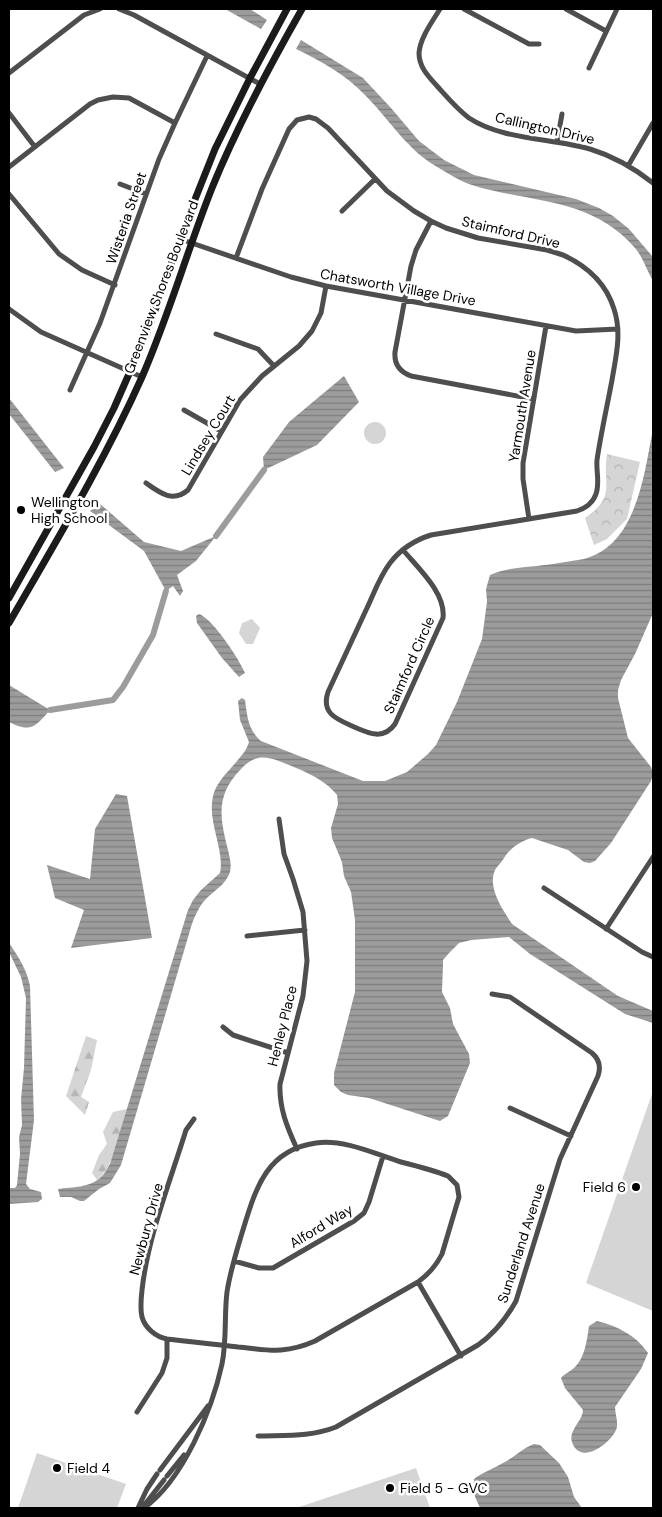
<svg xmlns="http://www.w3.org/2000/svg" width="662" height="1517" viewBox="0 0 662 1517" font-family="'DM Sans',sans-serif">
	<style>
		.forest { fill: url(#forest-firs) }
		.park { fill: url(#park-crowns) }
		.pitch { fill: #d5d5d5 }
		.water { fill: url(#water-rules) }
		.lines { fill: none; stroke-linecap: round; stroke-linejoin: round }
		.canal { stroke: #9c9c9c; stroke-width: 6 }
		.street { stroke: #4e4e4e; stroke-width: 5 }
		.secondary { stroke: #1b1b1b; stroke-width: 7 }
		.poi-dot { fill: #000; stroke: #fff; stroke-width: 2 }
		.labels { text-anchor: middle; stroke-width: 5; stroke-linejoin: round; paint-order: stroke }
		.street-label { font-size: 14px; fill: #000; stroke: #fff }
		.poi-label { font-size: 14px; fill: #000; stroke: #fff; text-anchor: start }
	</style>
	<defs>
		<pattern id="forest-firs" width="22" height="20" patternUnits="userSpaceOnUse" patternTransform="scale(1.25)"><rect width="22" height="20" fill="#d5d5d5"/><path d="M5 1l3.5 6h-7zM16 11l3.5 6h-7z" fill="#b5b5b5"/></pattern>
		<pattern id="park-crowns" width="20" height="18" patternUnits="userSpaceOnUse" patternTransform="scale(1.25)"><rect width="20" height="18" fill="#d5d5d5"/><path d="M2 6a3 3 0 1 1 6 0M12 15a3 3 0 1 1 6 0" fill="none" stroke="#b5b5b5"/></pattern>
		<pattern id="water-rules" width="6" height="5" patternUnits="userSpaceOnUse" patternTransform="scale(1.25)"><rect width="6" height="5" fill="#9c9c9c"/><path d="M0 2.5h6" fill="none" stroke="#7d7d7d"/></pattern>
	</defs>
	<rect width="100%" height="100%" fill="#fff"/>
	<path class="forest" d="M 86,1036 L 97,1040 L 91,1070 L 81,1097 L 89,1102 L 85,1115 L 66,1096 Z
		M 127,1109 C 121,1128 114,1168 97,1180 L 92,1173 L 99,1155 L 107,1144 L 103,1132 L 113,1112 Z"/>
	<path class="park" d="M 607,454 L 640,462 L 627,519 L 607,539 L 594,545 L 585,518 C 617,496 602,485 607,454 Z"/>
	<path class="pitch" d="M364 433a11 11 0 1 1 22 0a11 11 0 1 1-22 0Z
		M 252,619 L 260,628 L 253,644 L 246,644 L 239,633 L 242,623 Z
		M 653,1091 L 653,1311 L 586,1283 Z
		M 37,1453 L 126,1484 L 117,1508 L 18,1508 Z
		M 416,1468 L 430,1508 L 296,1508 Z"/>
	<path class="water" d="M 225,9 L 250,9 L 267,20 L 261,29 Z
		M 301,40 L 363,78 L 391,108 L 419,141 L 444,160 L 474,175 L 576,199 L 599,208 L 613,216 L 629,229 L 653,257 L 653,281 C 647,271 643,257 635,248 C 592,198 533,203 475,186 C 461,182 447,173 434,165 C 406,148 388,118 365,95 C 346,75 321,61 296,49 Z
		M 344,376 L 359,402 L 317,445 L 264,470 L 263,457 L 289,422 Z
		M 9,398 L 64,468 L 55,472 L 9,414 Z
		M 653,429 L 653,613 L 635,654 L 621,680 L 618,690 L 618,698 L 628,738 L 651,767 L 653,774 L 651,781 L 611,843 L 595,861 L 590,863 L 584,862 L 568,850 L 532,838 C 522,840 509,849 504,858 C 502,862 498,865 495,870 C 487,888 503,910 512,924 L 618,996 L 653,1011 L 653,1023 L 625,1014 L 530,954 L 509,937 L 471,940 L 459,943 L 449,953 L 443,960 L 443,964 L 442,992 L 450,1008 L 453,1024 L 469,1054 L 470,1063 L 448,1116 L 440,1121 L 369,1098 L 348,1095 L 341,1092 L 334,1085 L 334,1073 L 355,992 L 355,920 L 351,892 L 344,876 L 342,862 L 332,838 L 331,828 L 338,804 L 337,795 C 324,778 299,769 279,761 C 263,755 253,756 241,769 C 217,794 219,814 227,846 C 229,855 232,863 230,872 C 226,885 213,891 205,900 C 198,908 194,918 191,927 L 121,1165 L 110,1183 L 99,1189 L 84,1201 L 80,1201 L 71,1197 L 60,1197 L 58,1189 C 72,1187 90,1188 101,1177 C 105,1174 107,1168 110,1164 L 188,910 L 193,900 L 201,890 L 220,873 C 225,850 207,822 213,796 C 218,775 244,760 249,742 L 240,720 L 238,701 L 242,698 L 245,700 C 247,715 248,730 261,741 L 363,781 L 385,781 L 407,772 L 428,754 L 436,745 L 457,702 L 482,639 L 487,602 L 486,589 L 490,575 C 507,567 534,567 553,564 C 563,562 574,561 584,559 C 637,545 644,474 653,429 Z
		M 99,503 L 144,542 L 181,551 L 216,536 L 196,561 L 177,575 L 183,591 L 180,596 L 173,586 L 166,591 L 144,551 L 90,511 Z
		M 199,614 C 213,619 239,659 245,673 L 239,677 L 222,658 L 197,623 L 196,616 Z
		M 9,685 L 50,710 C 35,727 31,733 9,722 Z
		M 116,794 L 127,796 L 152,938 L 71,948 L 84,910 L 55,898 L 47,865 L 90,879 L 95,829 Z
		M 9,943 C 18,956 27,970 30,986 L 34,1120 L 26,1184 L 30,1189 L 41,1192 L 42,1199 L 38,1202 L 9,1204 L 9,1188 L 15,1188 L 17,1185 L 20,1154 L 19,1137 L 22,1125 L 21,1099 L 24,1068 L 26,998 L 21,977 L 9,952 Z
		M 597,1321 C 617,1326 636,1335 648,1353 L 641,1369 L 615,1407 C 615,1414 619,1423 616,1430 C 610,1444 580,1466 572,1442 C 568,1430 583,1421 583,1410 L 565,1388 L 561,1378 C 565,1373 570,1372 574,1368 C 585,1358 587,1340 589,1326 Z
		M 534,1444 L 540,1445 L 559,1463 L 568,1477 L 574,1497 L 582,1508 L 480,1508 L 473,1492 L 474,1479 C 483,1472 493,1469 503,1463 C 515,1457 521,1449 534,1444 Z"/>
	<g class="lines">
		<path class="canal" d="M 216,536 L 264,470
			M 50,710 L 113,700 L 123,687 L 153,635 L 166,591"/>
		<path class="street" d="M 119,9 L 134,15 L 260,84
			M 440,9 C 432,22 420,38 419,53 C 419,67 428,76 437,86 C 447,97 457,109 469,118 C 502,140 552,138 590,149 C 613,156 634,168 653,183
			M 464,9 L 529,44 L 539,44
			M 566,9 L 606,31
			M 589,68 L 617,9
			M 9,73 L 84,15 L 100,9
			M 9,113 L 35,147
			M 557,142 L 562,114
			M 628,166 L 653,123
			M 9,167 L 90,104 L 98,100 L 113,97 L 129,98 L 175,123
			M 120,184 L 146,194
			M 9,194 L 59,254 L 82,270 L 115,285
			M 342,211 L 375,179
			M 431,221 L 416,250 L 411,266 L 395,352 C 394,364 400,372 411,376 L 533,399
			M 180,239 L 291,277 L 326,286 L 576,331 L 618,329
			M 236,258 L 262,189 L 289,129 L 297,120 L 309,117 L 316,119 L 328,128 L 387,191 L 414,211 L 431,221 L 446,228 L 478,238 L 547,250 L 563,255 C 587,266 606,283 614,309 C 622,333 616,356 612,380 C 607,407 601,433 597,460 C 596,471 600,483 596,494 C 593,503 586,508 577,511 L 431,535 C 415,540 400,550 390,563 C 380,576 374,593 367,608 C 354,636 341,664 328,692 C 321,713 336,719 352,726 C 368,733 383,741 395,724 L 443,618 C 446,593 418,568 403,550
			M 9,309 L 41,332 L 142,377
			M 216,334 L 258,349 L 274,366
			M 70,390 L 100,323 L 159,159 L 175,123 L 207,56
			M 184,410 L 221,431
			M 146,483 C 160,493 173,503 188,490 L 240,400 L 262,376 L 299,346 L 312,331 L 321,313 L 326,286
			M 529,519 L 523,479 L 523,463 L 546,326
			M 279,819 L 284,854 L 293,879 L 303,912 L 307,961 L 303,996 L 280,1084 C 279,1108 287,1127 297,1149
			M 544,888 L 642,952 L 653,957
			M 606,929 L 653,857
			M 247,936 L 305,930
			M 223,1027 L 233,1035 L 288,1053
			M 510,1108 L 571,1136
			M 234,1261 L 259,1268 L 273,1268 L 354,1221 L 364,1213 L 369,1202 L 383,1156
			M 418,1282 L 461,1356
			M 137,1412 L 162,1373 L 167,1358 L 167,1339
			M 258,1436 C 285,1435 311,1437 336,1427 L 478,1345 C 495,1333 506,1319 516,1301 L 560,1159 L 598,1076 C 601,1067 599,1059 592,1053 L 510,997 L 492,994
			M 160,1470 L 208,1406
			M 167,1476 L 184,1455
			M 138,1508 L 147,1489 L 157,1474
			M 142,1508 L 164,1480
			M 144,1508 C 183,1480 212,1410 222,1364 C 227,1340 224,1316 227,1292 C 230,1272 236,1253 242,1233 C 255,1191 265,1150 316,1143 C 345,1139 375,1154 401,1162 C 417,1166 433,1170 448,1176 L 457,1185 L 459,1197 L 442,1254 C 436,1266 429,1274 418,1282 L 315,1341 C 304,1346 293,1349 281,1350 C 267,1351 252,1348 238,1347 C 214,1344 191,1342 167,1339 C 156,1337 145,1328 142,1317 C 140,1309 141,1299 142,1290 C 148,1236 170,1182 186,1130 L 194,1119"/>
		<path class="secondary" d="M 9,598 L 94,447 L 114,408 L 147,333 L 186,222 L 215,149 L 250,78 L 287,9
			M 9,623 C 55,543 104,462 142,377 C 169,315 187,251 212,188 C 237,126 269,67 302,9"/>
	</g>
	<g class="poi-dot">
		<circle cx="21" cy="510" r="5"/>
		<circle cx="636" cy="1187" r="5"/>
		<circle cx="57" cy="1468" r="5"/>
		<circle cx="390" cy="1488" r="5"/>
	</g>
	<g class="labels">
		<g class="street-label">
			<text transform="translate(545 128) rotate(13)" y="5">Callington Drive</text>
			<text transform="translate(126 218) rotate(-71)" y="5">Wisteria Street</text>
			<text transform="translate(511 232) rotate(13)" y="5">Staimford Drive</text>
			<text transform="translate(161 287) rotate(-69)" y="5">Greenview Shores Boulevard</text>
			<text transform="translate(398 287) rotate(10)" y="5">Chatsworth Village Drive</text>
			<text transform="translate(522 406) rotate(-81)" y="5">Yarmouth Avenue</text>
			<text transform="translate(208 435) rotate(-59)" y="5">Lindsey Court</text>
			<text transform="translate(409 665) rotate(-66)" y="5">Staimford Circle</text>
			<text transform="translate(282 1026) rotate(-76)" y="5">Henley Place</text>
			<text transform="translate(321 1226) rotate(-31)" y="5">Alford Way</text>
			<text transform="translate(146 1229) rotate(-75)" y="5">Newbury Drive</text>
			<text transform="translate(521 1243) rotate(-72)" y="5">Sunderland Avenue</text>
		</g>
		<g class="poi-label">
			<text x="31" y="507">Wellington<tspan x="31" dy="16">High School</tspan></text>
			<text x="626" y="1192" text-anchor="end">Field 6</text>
			<text x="67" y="1473">Field 4</text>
			<text x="400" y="1493">Field 5 - GVC</text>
		</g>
	</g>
	<rect width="662" height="1517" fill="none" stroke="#000000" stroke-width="20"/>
</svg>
